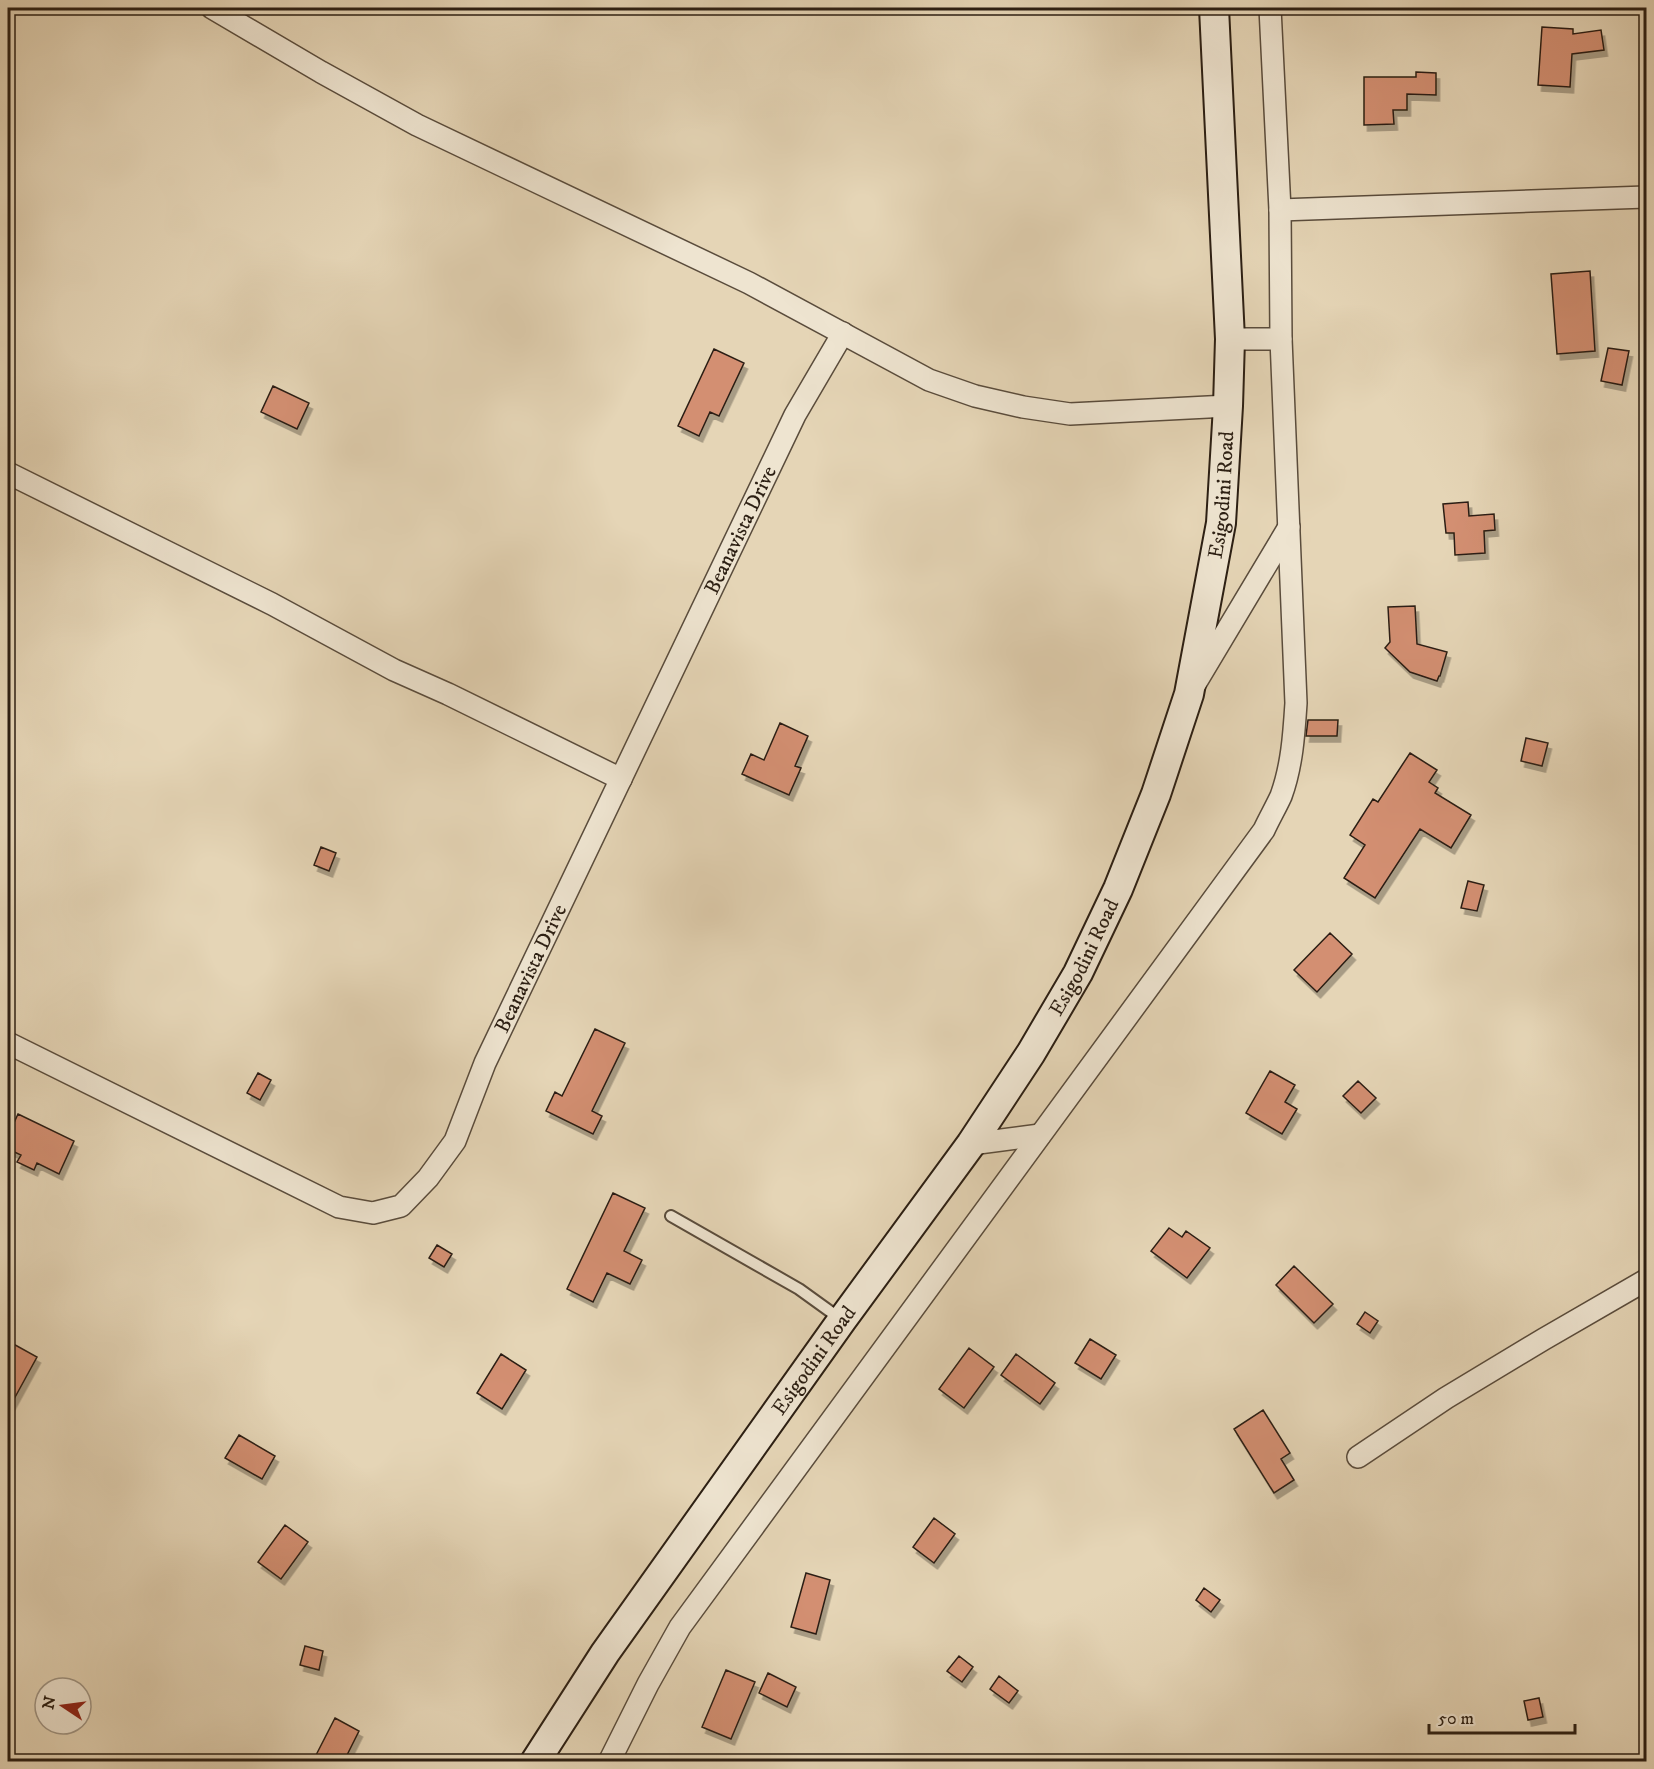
<svg xmlns="http://www.w3.org/2000/svg" width="1654" height="1769" viewBox="0 0 1654 1769" font-family="'IM FELL DW Pica',serif">
	<style>
		.building { fill: #d38f72; stroke: #2c1f13; stroke-width: 1.5; filter: url(#shadow) }
		.lines { fill: none; stroke-linecap: round; stroke-linejoin: round }
		.lane-casing { stroke: #5a4c3c; stroke-width: 14 }
		.street-casing { stroke: #5a4c3c; stroke-width: 24 }
		.secondary-casing { stroke: #2c1f13; stroke-width: 32 }
		.lane { stroke: #eee4d0; stroke-width: 10 }
		.street { stroke: #eee4d0; stroke-width: 21 }
		.secondary { stroke: #eee4d0; stroke-width: 28 }
		.labels { text-anchor: middle; stroke-width: 4.5; stroke-linejoin: round; paint-order: stroke }
		.street-label { font-size: 21px; fill: #2c1f13; stroke: #eee4d0 }
	</style>
	<defs>
		<filter id="shadow"><feDropShadow dx="3.5" dy="6" stdDeviation="0" flood-color="#0004"/></filter>
	</defs>
	<rect width="100%" height="100%" fill="#e5d5b6"/>
	<filter id="stains"><feTurbulence type="fractalNoise" baseFrequency=".00333" numOctaves="4"/><feColorMatrix values="0 0 0 0 .2 0 0 0 0 .09 0 0 0 0 .02 0 0 0 .5 -.17"/></filter>
	<radialGradient id="worn" r=".72"><stop offset=".6" stop-color="#630" stop-opacity="0"/><stop offset="1" stop-color="#630" stop-opacity=".3"/></radialGradient>
	<path class="building" d="M 1542,27 L 1573,29 L 1573,34 L 1601,30 L 1604,50 L 1572,54 L 1570,87 L 1538,85 Z
		M 1416,72 L 1436,73 L 1436,95 L 1407,94 L 1407,110 L 1393,110 L 1394,124 L 1364,125 L 1364,77 L 1416,77 Z
		M 1590,271 L 1595,351 L 1557,354 L 1551,274 Z
		M 1608,348 L 1629,351 L 1622,385 L 1601,381 Z
		M 714,349 L 744,363 L 719,416 L 710,412 L 699,436 L 678,426 Z
		M 273,386 L 309,403 L 297,429 L 261,412 Z
		M 1468,502 L 1469,516 L 1494,514 L 1495,530 L 1484,531 L 1485,553 L 1455,555 L 1454,533 L 1446,533 L 1443,504 Z
		M 1415,606 L 1417,644 L 1447,652 L 1440,676 L 1439,676 L 1437,681 L 1410,672 L 1385,648 L 1390,642 L 1388,607 Z
		M 1308,720 L 1338,720 L 1337,736 L 1306,736 Z
		M 780,723 L 808,736 L 795,766 L 801,768 L 789,795 L 742,774 L 751,754 L 764,760 Z
		M 1526,738 L 1548,743 L 1542,766 L 1521,761 Z
		M 1410,753 L 1437,770 L 1429,782 L 1438,788 L 1435,793 L 1471,815 L 1451,848 L 1420,829 L 1375,898 L 1344,878 L 1365,845 L 1350,835 L 1373,799 L 1378,802 Z
		M 321,847 L 336,853 L 329,871 L 314,865 Z
		M 1468,881 L 1484,885 L 1477,911 L 1461,908 Z
		M 1330,933 L 1352,954 L 1317,992 L 1294,970 Z
		M 595,1029 L 625,1043 L 592,1111 L 602,1116 L 593,1134 L 546,1111 L 555,1092 L 562,1096 Z
		M 1270,1071 L 1295,1085 L 1285,1102 L 1297,1109 L 1282,1134 L 1246,1113 Z
		M 258,1073 L 271,1080 L 260,1100 L 247,1093 Z
		M 1358,1081 L 1376,1098 L 1361,1113 L 1343,1096 Z
		M 18,1114 L 74,1141 L 59,1174 L 37,1163 L 34,1170 L 17,1162 L 21,1155 L 8,1149 L 8,1136 Z
		M 613,1193 L 645,1208 L 624,1251 L 642,1260 L 630,1284 L 607,1273 L 593,1302 L 567,1289 Z
		M 1169,1228 L 1182,1237 L 1186,1231 L 1210,1248 L 1187,1278 L 1151,1251 Z
		M 437,1245 L 452,1254 L 444,1267 L 429,1258 Z
		M 1294,1266 L 1333,1304 L 1314,1323 L 1276,1285 Z
		M 1365,1312 L 1378,1321 L 1370,1333 L 1357,1324 Z
		M 1090,1339 L 1116,1355 L 1101,1379 L 1075,1363 Z
		M 8,1341 L 37,1357 L 8,1410 Z
		M 969,1348 L 994,1367 L 964,1408 L 939,1389 Z
		M 501,1354 L 526,1370 L 502,1409 L 477,1393 Z
		M 1016,1354 L 1055,1383 L 1040,1404 L 1001,1375 Z
		M 1263,1410 L 1290,1453 L 1281,1459 L 1294,1480 L 1274,1493 L 1234,1429 Z
		M 239,1435 L 275,1456 L 262,1479 L 225,1458 Z
		M 934,1518 L 955,1534 L 934,1563 L 913,1547 Z
		M 285,1525 L 308,1542 L 281,1579 L 258,1562 Z
		M 806,1573 L 830,1580 L 816,1634 L 791,1627 Z
		M 1204,1588 L 1220,1600 L 1211,1612 L 1196,1600 Z
		M 305,1646 L 323,1651 L 319,1670 L 300,1665 Z
		M 959,1656 L 973,1667 L 962,1682 L 947,1671 Z
		M 726,1670 L 755,1682 L 731,1739 L 702,1727 Z
		M 768,1673 L 796,1687 L 787,1707 L 759,1693 Z
		M 999,1676 L 1018,1691 L 1009,1703 L 990,1689 Z
		M 1539,1698 L 1543,1717 L 1528,1720 L 1524,1701 Z
		M 335,1718 L 359,1731 L 344,1761 L 313,1761 Z"/>
	<g class="lines">
		<defs>
			<path id="lane" d="M 671,1216 L 799,1289 L 842,1320"/>
			<g id="street">
				<path d="M 212,8 L 321,72 L 417,125 L 749,283 L 929,380 L 975,396 L 1023,407 L 1070,414 L 1228,406"/>
				<path d="M 1280,210 L 1646,197"/>
				<path d="M 1230,339 L 1281,339"/>
				<path d="M 8,473 L 272,604 L 394,670 L 448,694 L 621,779"/>
				<path d="M 1195,684 L 1289,527"/>
				<path id="s1" d="M 8,1043 L 339,1207 L 373,1213 L 401,1206 L 428,1178 L 455,1141 L 485,1063 L 795,415 L 843,333"/>
				<path d="M 971,1144 L 1040,1135"/>
				<path d="M 1358,1457 L 1446,1398 L 1544,1339 L 1646,1280"/>
				<path d="M 609,1762 L 648,1684 L 680,1627 L 1264,830 C 1269,819 1276,807 1281,796 C 1292,766 1294,734 1296,703 L 1281,339 L 1280,210 L 1270,8"/>
			</g>
			<g id="secondary">
				<path id="s2" d="M 535,1762 L 605,1653 L 842,1320 L 971,1144 L 1031,1053 L 1078,973 L 1118,889 L 1156,794 L 1189,694 L 1221,523 L 1228,406 L 1230,339 L 1214,8"/>
			</g>
		</defs>
		<use href="#lane" class="lane-casing"/>
		<use href="#street" class="street-casing"/>
		<use href="#secondary" class="secondary-casing"/>
		<use href="#lane" class="lane"/>
		<use href="#street" class="street"/>
		<use href="#secondary" class="secondary"/>
	</g>
	<g class="labels">
		<g class="street-label">
			<text dy="7" stroke="none"><textPath href="#s2" startOffset="1461">Esigodini Road</textPath></text>
			<text dy="7" stroke="none"><textPath href="#s1" startOffset="1192">Beanavista Drive</textPath></text>
			<text dy="7" stroke="none"><textPath href="#s2" startOffset="975">Esigodini Road</textPath></text>
			<text dy="7" stroke="none"><textPath href="#s1" startOffset="706">Beanavista Drive</textPath></text>
			<text dy="7" stroke="none"><textPath href="#s2" startOffset="489">Esigodini Road</textPath></text>
		</g>
	</g>
	<rect width="1654" height="1769" fill="none" stroke="#e5d5b6" stroke-width="30"/>
	<rect x="9" y="9" width="1636" height="1751" fill="none" stroke="#2c1f13" stroke-width="3"/>
	<rect x="15" y="15" width="1624" height="1739" fill="none" stroke="#2c1f13" stroke-width="1.5"/>
	<g transform="translate(63 1706) rotate(283)"><circle r="28" fill="#eee4d0" stroke="#a09584" stroke-width="1.5"/>
	<path d="M0-4.5L10 22L0 15L-10 22Z" fill="#8f2418"/>
	<text y="-9" font-size="16" font-weight="bold" text-anchor="middle" fill="#2c1f13">N</text>
	</g>
	<path d="M1429 1724v9h146v-9" fill="none" stroke="#2c1f13" stroke-width="3"/>
	<text x="1438" y="1724" font-size="18" fill="#2c1f13" stroke="#eee4d0" stroke-width="4.5" paint-order="stroke">50 m</text>
	<rect width="100%" height="100%" filter="url(#stains)"/>
	<rect width="100%" height="100%" fill="url(#worn)"/>
</svg>
